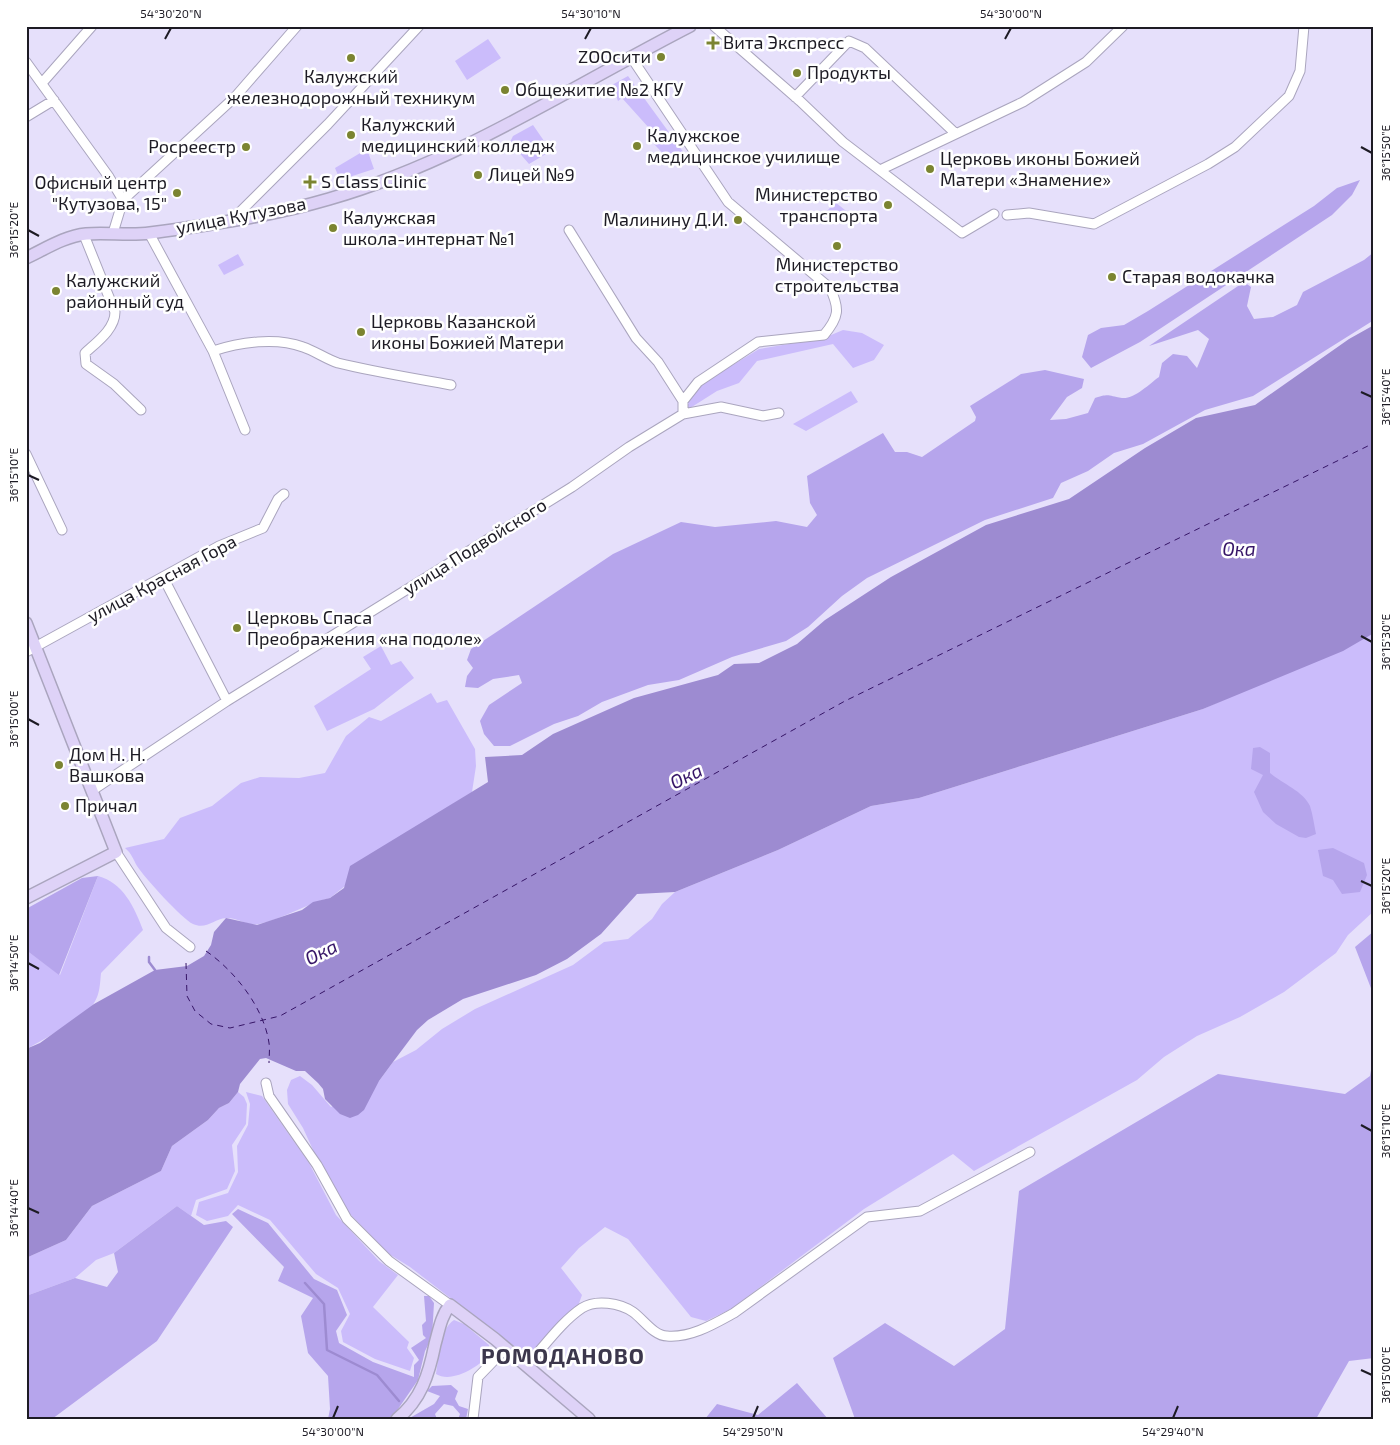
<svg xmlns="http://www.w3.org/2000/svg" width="1400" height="1445" viewBox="0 0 1400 1445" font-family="'Exo 2',sans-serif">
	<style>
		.green { fill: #cbbcfb }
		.forest { fill: #b6a5ec }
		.water { fill: #9d8bd1 }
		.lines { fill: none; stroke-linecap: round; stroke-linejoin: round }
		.stream { stroke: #9d8bd1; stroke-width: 2.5 }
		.ferry { stroke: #361567; stroke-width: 1; stroke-dasharray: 6 5; stroke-linecap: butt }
		.street-casing { stroke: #aaa5be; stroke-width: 11 }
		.secondary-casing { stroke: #aaa5be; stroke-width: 14 }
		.street { stroke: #fff; stroke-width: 9 }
		.secondary { stroke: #ded2f7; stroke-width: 11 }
		.ticks { fill: none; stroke: #1d1b24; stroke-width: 2 }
		.poi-dot { fill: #7b8431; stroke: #fff; stroke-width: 2 }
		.labels { text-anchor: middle; stroke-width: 5; stroke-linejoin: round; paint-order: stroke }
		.poi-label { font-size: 18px; fill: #1d1b24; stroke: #fff; text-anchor: start }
		.street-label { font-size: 18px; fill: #1d1b24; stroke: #fff }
		.water-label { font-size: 19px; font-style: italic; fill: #361567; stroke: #fff }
		.district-label { font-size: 22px; font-weight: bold; letter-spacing: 1px; fill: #3c374c; stroke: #fff }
		.neatline { fill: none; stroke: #1d1b24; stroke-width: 2 }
		.ticks-label { font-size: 12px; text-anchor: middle; fill: #1d1b24 }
	</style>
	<rect width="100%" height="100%" fill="#e6e0fb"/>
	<path class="green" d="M 488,39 L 501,58 L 467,80 L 455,61 Z
		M 628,76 L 684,153 L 671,162 L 654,144 L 658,138 L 622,98 L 618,101 L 612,85 Z
		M 533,125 L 551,151 L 529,164 L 510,142 L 513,136 Z
		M 367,149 L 374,169 L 340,180 L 335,168 Z
		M 835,202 L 850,214 L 843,222 L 828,210 Z
		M 238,254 L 244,265 L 224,275 L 218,265 Z
		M 843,330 L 862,333 L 884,345 L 874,360 L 853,368 L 833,344 L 757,361 L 739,383 L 717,391 L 687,410 L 687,403 L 700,385 L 759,349 L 824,338 Z
		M 851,391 L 858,402 L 806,431 L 793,424 Z
		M 1374,633 L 1374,911 L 1348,935 L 1336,953 L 1284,992 L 1240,1017 L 1197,1036 L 1164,1057 L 1137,1080 L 974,1171 L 953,1154 L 864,1209 L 731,1309 L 706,1321 L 691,1317 L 628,1239 L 605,1227 L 579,1248 L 561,1268 L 582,1295 L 578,1306 L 535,1352 L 523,1354 L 410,1267 L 389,1254 L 350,1214 L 325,1176 L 303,1128 L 288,1104 L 287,1090 L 291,1080 L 300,1076 L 312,1085 L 331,1107 L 379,1081 L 393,1062 L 416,1050 L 442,1029 L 475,1009 L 573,965 L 604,942 L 628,939 L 652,919 L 662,904 L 675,892 L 778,850 L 871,806 L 919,798 L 1203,709 Z
		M 381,646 L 391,665 L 401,661 L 414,678 L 374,709 L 327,731 L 314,706 L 371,669 L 363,657 Z
		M 431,693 L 437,703 L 447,700 L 475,749 L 476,766 L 472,792 L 429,819 L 330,898 C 306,904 285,918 259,924 C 248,927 237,917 226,918 C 214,919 206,930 193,924 C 182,919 145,878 137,866 C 133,859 132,854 125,848 L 164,839 L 180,818 L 212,806 L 241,783 L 260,777 L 299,778 L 325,773 L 346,736 L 369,717 L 381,721 Z
		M 98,876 C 123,883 134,906 143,930 L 101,973 C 100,983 100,994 94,1003 C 88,1014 39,1043 26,1049 L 26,950 L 60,975 Z
		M 238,1092 L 244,1097 L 247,1104 L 246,1124 L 232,1145 L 235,1171 L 227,1189 L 196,1200 L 191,1216 L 177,1206 L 114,1253 L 96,1260 L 75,1278 L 26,1296 L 26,1258 L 66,1240 L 92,1206 L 161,1171 L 172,1146 L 208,1120 L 219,1108 L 229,1103 Z
		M 246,1092 L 262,1096 L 309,1163 L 336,1215 L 379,1261 L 398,1275 L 373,1307 L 409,1342 L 407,1348 L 414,1358 L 410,1371 L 375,1359 L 343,1342 L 341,1331 L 350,1314 L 338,1288 L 316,1274 L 270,1220 L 238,1205 L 228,1216 L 207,1221 L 196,1215 L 199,1202 L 228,1193 L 238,1172 L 237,1146 L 248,1125 L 250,1104 Z
		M 454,1320 L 464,1324 L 489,1345 L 490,1354 C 480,1366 452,1384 436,1374 C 439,1357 439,1330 454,1320 Z"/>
	<path class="forest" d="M 1360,180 L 1352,195 L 1332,215 L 1140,342 L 1091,368 L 1082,357 L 1088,335 L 1101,328 L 1124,325 L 1148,311 L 1314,206 L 1337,188 Z
		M 1374,252 L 1374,320 L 1253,396 L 1205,410 L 1143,444 L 1114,453 L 1088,471 L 1061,483 L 1053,498 L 985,520 L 867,578 L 842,596 L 808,627 L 786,641 L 732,657 L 679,680 L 648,685 L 602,702 L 578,716 L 554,724 L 510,746 L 494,746 L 484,734 L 480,721 L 489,705 L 522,683 L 519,675 L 493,679 L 478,688 L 465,687 L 467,676 L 473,668 L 467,660 L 471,649 L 613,554 L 681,522 L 715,527 L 776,521 L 807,527 L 817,515 L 810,503 L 807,476 L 883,433 L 895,452 L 907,452 L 922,457 L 975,421 L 976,417 L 970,406 L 1021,374 L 1045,370 L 1084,379 L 1082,388 L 1067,397 L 1050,420 L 1066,419 L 1088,413 L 1095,398 C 1110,393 1108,396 1122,398 C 1135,399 1149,384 1159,377 L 1162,363 L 1173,354 L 1187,356 L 1197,368 L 1209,339 L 1198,330 L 1149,346 L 1244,282 L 1251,287 L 1247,306 L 1254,319 L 1273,317 L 1297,305 L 1303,292 L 1364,260 Z
		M 1260,747 L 1270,753 L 1270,773 C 1283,784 1303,791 1310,806 C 1313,815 1314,825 1316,834 L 1306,838 L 1299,837 L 1276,824 L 1263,812 L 1254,792 L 1263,775 L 1251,769 L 1253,748 Z
		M 1333,848 L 1364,863 L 1367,875 L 1360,892 L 1342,894 L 1333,880 L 1323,876 L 1318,850 Z
		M 98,876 L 59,975 L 26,950 L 26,909 L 82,878 Z
		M 1374,931 L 1374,996 L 1355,947 Z
		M 1374,1052 L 1374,1358 L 1349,1361 L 1316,1419 L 855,1419 L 833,1358 L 885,1323 L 954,1366 L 1005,1329 L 1019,1191 L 1218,1074 L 1345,1094 L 1370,1076 Z
		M 177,1206 L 204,1225 L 226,1221 L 233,1227 L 157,1341 L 52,1419 L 26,1419 L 26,1296 L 75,1278 L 107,1287 L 118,1272 L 114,1253 Z
		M 238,1209 L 268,1223 L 314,1279 L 337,1290 L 347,1315 L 336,1331 L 339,1343 L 373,1362 L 414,1377 L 414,1365 L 419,1360 L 411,1348 L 426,1338 L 423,1335 L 422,1325 L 426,1321 L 424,1296 L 429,1296 L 434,1303 L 432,1337 L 425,1351 L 418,1380 L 396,1412 L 388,1419 L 328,1419 L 330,1409 L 328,1376 L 308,1353 L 301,1316 L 313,1298 L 278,1281 L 284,1267 L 232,1214 Z
		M 797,1383 L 828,1419 L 705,1419 L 717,1404 L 758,1415 Z
		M 451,1385 L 458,1391 L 455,1399 L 459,1406 L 468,1409 L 466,1419 L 458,1419 L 460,1414 L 453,1406 L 444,1404 L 435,1414 L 437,1419 L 408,1419 L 434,1404 L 440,1396 L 427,1391 L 432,1386 Z"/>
	<path class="water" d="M 1374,325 L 1374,633 L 1343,651 L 1203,709 L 919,798 L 871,806 L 778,850 L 675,892 L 637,894 L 601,934 L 567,959 L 536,975 L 463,999 L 428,1020 L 417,1030 L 393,1062 L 379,1081 L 364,1110 L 358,1115 L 350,1118 L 340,1114 L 325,1099 L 323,1089 L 318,1083 L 305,1071 L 296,1071 L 266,1058 L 260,1059 L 240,1084 L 238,1092 L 229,1103 L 219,1108 L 208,1120 L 172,1146 L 161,1171 L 92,1206 L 66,1240 L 26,1258 L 26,1049 L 40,1043 L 94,1004 L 155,970 L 187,966 L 204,956 L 211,945 L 214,932 L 226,918 L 257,925 L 302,910 L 313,902 L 330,898 L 344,888 L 350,866 L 488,782 L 485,757 L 522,755 L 553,734 L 634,698 L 718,675 L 734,664 L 759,663 L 797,644 L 825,620 L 891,577 L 986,525 L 1069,499 L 1145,448 L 1196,418 L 1255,405 L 1349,339 Z"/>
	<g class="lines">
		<path class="stream" d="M 149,957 L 149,962 L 155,970
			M 305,1283 L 324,1304 L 327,1350 L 377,1375 L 399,1401"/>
		<path class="ferry" d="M 206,951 C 235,971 264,1008 269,1043 C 270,1050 269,1057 269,1063
			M 186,963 L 187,996 L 195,1011 L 211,1024 L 230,1028 L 280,1016 L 845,701 L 1374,443"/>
		<defs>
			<path id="street" d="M 714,26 L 800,101 L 843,142 L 962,233 L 994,214
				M 26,62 L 109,177 L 123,200
				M 42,83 L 92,26
				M 795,97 L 849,41 L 865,48 L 955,133
				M 26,117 L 54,100
				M 880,170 L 1023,102 L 1086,62 L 1123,26
				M 1007,215 L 1029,213 L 1094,224 L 1208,164 L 1235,147 L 1289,96 L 1300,71 L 1304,26
				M 233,219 L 328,124 L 419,26
				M 569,230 L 636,338 L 658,362 L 683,401
				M 113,233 L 123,200 L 235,97 L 297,26
				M 149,233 L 213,351 L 245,430
				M 84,235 L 115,312 C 115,329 97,342 85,353 L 86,364 L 114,384 L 141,410
				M 213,351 C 240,342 276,337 303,347 C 315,351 326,359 338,363 C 375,372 413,378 451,385
				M 683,414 L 721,407 L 763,416 L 779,413
				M 26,454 L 62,530
				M 163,577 L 227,701
				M 26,652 L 219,546 L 263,528 L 278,499 L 284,494
				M 93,790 L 227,701 L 572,487 L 629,447 L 683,414 L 683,401 L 698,382 L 758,342 L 824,335 C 839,317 840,309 830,288 L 728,202 L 631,57
				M 116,852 L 166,928 L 190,947
				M 266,1083 L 269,1096 L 317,1165 L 347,1219 L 389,1261 L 450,1305
				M 526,1366 C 544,1347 561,1322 582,1308 C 596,1299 620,1303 633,1312 C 643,1319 654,1336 667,1336 C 691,1338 714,1324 734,1313 L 867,1217 L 920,1211 L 1030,1152
				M 473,1419 L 478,1377 L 506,1348"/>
			<path id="secondary" d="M 26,258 C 45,249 65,236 86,234 C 107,232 129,236 150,233 C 209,225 271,216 329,199 C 458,162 571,87 690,26
				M 26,623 L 116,852 L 26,898
				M 397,1419 C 421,1400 429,1374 435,1344 C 439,1330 441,1316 450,1305 L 495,1339 L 589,1419"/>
		</defs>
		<use href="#street" class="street-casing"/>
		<use href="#secondary" class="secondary-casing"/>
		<use href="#street" class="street"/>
		<use href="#secondary" class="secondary"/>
	</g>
	<path class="ticks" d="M 165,39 L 171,28M 585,39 L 591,28M 1005,39 L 1011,28M 1361,147 L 1372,153M 28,230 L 39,236M 1361,392 L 1372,397M 28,475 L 39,480M 1361,636 L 1372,642M 28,719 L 39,725M 1361,881 L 1372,886M 28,963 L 39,969M 1361,1125 L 1372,1131M 28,1208 L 39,1213M 1361,1370 L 1372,1375M 333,1418 L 338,1406M 753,1418 L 758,1406M 1173,1418 L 1178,1406"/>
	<g class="poi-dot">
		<path d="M710.5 35.5h5v5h5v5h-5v5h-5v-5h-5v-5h5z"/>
		<circle cx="661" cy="57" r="5"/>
		<circle cx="351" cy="58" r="5"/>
		<circle cx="797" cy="73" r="5"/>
		<circle cx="505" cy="90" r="5"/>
		<circle cx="351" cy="135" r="5"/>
		<circle cx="637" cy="146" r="5"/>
		<circle cx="246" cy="147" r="5"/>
		<circle cx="930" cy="169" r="5"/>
		<circle cx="478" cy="175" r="5"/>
		<path d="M307.5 174.5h5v5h5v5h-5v5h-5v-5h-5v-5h5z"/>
		<circle cx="177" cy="193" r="5"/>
		<circle cx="888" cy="205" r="5"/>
		<circle cx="738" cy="220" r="5"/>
		<circle cx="333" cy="228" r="5"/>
		<circle cx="837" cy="246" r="5"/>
		<circle cx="1112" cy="277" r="5"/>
		<circle cx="56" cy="291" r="5"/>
		<circle cx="361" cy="332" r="5"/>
		<circle cx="237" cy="628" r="5"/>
		<circle cx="59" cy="765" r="5"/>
		<circle cx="65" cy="806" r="5"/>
	</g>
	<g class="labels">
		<g class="poi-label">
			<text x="723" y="49">Вита Экспресс</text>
			<text x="651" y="63" text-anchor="end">ZOOсити</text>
			<text x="807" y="79">Продукты</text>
			<text x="351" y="83" text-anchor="middle">Калужский<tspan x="351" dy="21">железнодорожный техникум</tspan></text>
			<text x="515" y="96">Общежитие №2 КГУ</text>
			<text x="361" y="131">Калужский<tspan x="361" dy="21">медицинский колледж</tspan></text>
			<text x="647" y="142">Калужское<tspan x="647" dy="21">медицинское училище</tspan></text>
			<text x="236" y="153" text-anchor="end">Росреестр</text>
			<text x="940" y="165">Церковь иконы Божией<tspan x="940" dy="21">Матери «Знамение»</tspan></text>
			<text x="488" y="181">Лицей №9</text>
			<text x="321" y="188">S Class Clinic</text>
			<text x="167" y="189" text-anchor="end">Офисный центр<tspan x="167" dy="21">"Кутузова, 15"</tspan></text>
			<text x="878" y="201" text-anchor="end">Министерство<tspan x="878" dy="21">транспорта</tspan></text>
			<text x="343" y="224">Калужская<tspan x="343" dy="21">школа-интернат №1</tspan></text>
			<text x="728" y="226" text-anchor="end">Малинину Д.И.</text>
			<text x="837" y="271" text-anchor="middle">Министерство<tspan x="837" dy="21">строительства</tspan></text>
			<text x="1122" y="283">Старая водокачка</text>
			<text x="66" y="287">Калужский<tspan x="66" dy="21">районный суд</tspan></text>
			<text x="371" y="328">Церковь Казанской<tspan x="371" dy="21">иконы Божией Матери</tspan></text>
			<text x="247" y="624">Церковь Спаса<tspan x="247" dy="21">Преображения «на подоле»</tspan></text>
			<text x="69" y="761">Дом Н. Н.<tspan x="69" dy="21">Вашкова</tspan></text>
			<text x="75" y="812">Причал</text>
		</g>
		<g class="street-label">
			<text transform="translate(241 216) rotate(-11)" y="6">улица Кутузова</text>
			<text transform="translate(475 547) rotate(-32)" y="6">улица Подвойского</text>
			<text transform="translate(162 579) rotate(-28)" y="6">улица Красная Гора</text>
		</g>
		<g class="water-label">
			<text x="1239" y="556">Ока</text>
			<text transform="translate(686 776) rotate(-26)" y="7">Ока</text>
			<text transform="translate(321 952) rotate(-26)" y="7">Ока</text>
		</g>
		<g class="district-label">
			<text x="563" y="1364">РОМОДАНОВО</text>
		</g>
	</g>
	<rect width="1400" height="1445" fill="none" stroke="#ffffff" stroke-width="55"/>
	<rect x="28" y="28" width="1344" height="1390" class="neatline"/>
	<g class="ticks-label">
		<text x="171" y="18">54°30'20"N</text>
		<text x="591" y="18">54°30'10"N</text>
		<text x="1011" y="18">54°30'00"N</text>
		<text transform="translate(1386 153) rotate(-90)" y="4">36°15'50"E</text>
		<text transform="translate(14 230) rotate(-90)" y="4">36°15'20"E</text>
		<text transform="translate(1386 397) rotate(-90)" y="4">36°15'40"E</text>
		<text transform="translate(14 475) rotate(-90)" y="4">36°15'10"E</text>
		<text transform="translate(1386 642) rotate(-90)" y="4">36°15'30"E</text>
		<text transform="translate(14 719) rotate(-90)" y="4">36°15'00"E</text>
		<text transform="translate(1386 886) rotate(-90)" y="4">36°15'20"E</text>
		<text transform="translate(14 963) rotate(-90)" y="4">36°14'50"E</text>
		<text transform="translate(1386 1131) rotate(-90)" y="4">36°15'10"E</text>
		<text transform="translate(14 1208) rotate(-90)" y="4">36°14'40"E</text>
		<text transform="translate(1386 1375) rotate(-90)" y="4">36°15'00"E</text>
		<text x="333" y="1436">54°30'00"N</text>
		<text x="753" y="1436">54°29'50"N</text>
		<text x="1173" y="1436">54°29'40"N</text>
	</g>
</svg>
